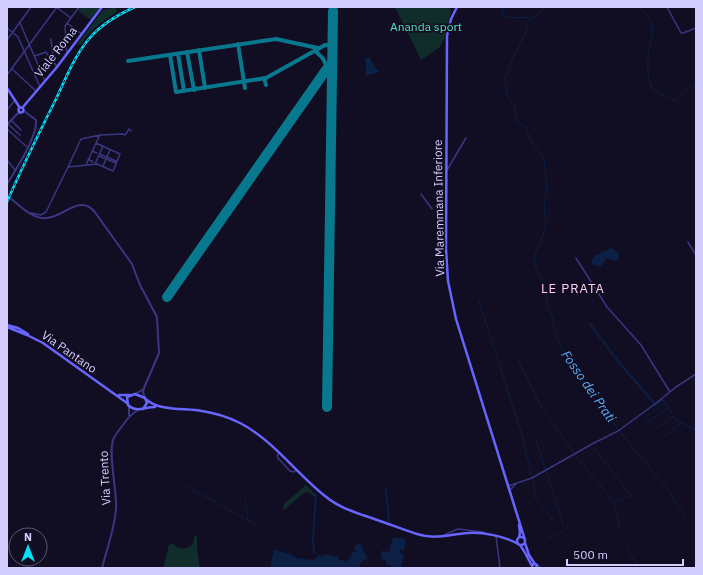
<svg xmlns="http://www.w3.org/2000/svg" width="703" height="575" viewBox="0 0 703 575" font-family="'IBM Plex Sans',sans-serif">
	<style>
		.green { fill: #102c2b }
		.water { fill: #0b2044 }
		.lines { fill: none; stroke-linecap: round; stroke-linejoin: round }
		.stream { stroke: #0b2044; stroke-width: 1 }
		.canal { stroke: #0b2044; stroke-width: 2 }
		.taxiway { stroke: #08788e; stroke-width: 4 }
		.runway { stroke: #08788e; stroke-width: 10 }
		.minor { stroke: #3a3782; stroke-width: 1.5 }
		.tertiary { stroke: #3a3782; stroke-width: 2 }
		.secondary { stroke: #6865ff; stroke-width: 2.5 }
		.rail-casing { stroke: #00e2f9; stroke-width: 2.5 }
		.rail { stroke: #110d22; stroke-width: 1; stroke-dasharray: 3; stroke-linecap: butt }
		.labels { text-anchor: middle; stroke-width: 3.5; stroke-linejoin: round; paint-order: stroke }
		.park-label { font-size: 12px; fill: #59e1be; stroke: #110d22 }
		.street-label { font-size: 12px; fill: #d4ceff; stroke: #110d22 }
		.neighbourhood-label { font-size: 13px; letter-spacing: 1px; fill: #ffd0ee; stroke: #110d22 }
		.water-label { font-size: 13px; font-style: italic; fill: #5cb5ff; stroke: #110d22 }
	</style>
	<rect width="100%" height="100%" fill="#110d22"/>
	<path class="green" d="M 80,7 L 100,7 L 91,20 L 77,10 Z
		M 113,7 L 116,7 L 117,12 C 103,21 89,30 81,45 L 77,44 L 103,10 L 113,8 Z
		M 395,7 L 450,7 L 451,13 L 448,22 L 445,37 L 440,47 L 421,60 Z
		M 306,485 L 315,494 L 315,497 L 308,492 L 304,493 L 283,511 L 284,504 Z
		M 197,535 L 197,548 L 200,568 L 163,568 L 169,545 L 172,543 C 179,550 188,551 194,542 L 194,537 Z"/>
	<path class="water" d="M 370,57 L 374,66 L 380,72 L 365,76 L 366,68 L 365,59 Z
		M 611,248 L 618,252 L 619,256 L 618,260 L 614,261 L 607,258 L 601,266 L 593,265 L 591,261 L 594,256 Z
		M 393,537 L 406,539 L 404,550 L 400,550 L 399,552 L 404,554 L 401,568 L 391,568 L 391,565 L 386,564 L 386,560 L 381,559 L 381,551 L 389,552 Z
		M 357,544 L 359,544 L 362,546 L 363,550 L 368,559 L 365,559 L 360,564 L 360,567 L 362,568 L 270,568 L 274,549 L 286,553 L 288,553 L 297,558 L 314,560 L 318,555 L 322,557 L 322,556 L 327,554 L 332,556 L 338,556 L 338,559 L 347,562 L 353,551 L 357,552 L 354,548 Z"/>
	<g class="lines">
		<path class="stream" d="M 502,7 L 503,17 L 505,17 L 531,18
			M 544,7 C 541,17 530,16 525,26 L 528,28 L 527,31 L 514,55 L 505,78 L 507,95 L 515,107 L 516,121 L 525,126 L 531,141 L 543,156 L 544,160 L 547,189 L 544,207 L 546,222 L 543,236 L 535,254 L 534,260 L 538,273 L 545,287 L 548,306 L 552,316 L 554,328 L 561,348 L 580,378 L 605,412 L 633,448 L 671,493 L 674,501 L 686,516
			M 640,7 C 643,12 649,17 651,22 C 655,32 651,40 649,50 C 647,62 647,79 653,90 L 676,101 C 681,93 686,86 696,86
			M 479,301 L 522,435 L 532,478
			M 518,360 L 540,405 L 574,453
			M 693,379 L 696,382
			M 663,400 L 676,420 L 696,430
			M 643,419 L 665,403
			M 646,423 L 668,408
			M 657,428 L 673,417
			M 661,439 L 681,423
			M 536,440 L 545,469
			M 594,448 L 631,496 L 615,501
			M 575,455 L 614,502 L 620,529
			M 546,471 L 563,523
			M 533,480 L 536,499 L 555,523
			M 181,483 L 258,526
			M 245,500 L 248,520
			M 548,538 C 555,535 565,533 569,525
			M 626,546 L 638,568"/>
		<path class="canal" d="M 590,324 L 617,360 L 655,404
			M 655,405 L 663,400
			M 386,490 L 389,521
			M 314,553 L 313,539 L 316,494"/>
		<path class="taxiway" d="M 238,44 L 245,88
			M 199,50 L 205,88
			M 315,51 C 321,56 327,61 326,70
			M 187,52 L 194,90
			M 178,54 L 184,91
			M 170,55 L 176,92 L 266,78 L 325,45 L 333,46
			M 128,61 L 276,39 L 318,48
			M 264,78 L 266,85"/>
		<path class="runway" d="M 167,297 L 326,70
			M 327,407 L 333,11"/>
		<path class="minor" d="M 56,7 L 71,18
			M 667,7 L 681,33 L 683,33 L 696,28
			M 20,23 L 45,81
			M 67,23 L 82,34
			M 7,28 L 18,37 L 40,87
			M 51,39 L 54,62 L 57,67
			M 7,40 L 31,7
			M 67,54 L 65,26 L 79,7
			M 35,56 L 46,52 L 49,56 L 54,55
			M 12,69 L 36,91
			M 7,75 L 57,7
			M 7,110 L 15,100
			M 11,120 L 21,130
			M 8,124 L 20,135
			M 7,129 L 27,147
			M 100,135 L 123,134 L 125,135 L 129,129 L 131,131
			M 92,151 L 97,153
			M 100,154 L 116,161
			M 99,156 L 116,163
			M 107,157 L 110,150
			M 88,159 L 93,162
			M 7,160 L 15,170
			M 95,164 L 103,146
			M 86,165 L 96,143
			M 103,166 L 106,159
			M 447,170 L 466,138
			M 421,194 L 432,209
			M 31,213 L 41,215 L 46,212 L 68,167 L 97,164 L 113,171 L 120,154 L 96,143 L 100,135 L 81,139 L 68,167
			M 688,242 L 696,255
			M 576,258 L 607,307 L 641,345 L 670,392
			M 279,453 L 277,456 L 278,458 L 290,471 L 294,472 L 296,470
			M 508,486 L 532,478 L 592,444 L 618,431 L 655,404 L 676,387 L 696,374
			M 510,490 L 516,484
			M 444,535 L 458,529 L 483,532
			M 496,536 L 500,568"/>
		<path class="tertiary" d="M 7,125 L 17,114 L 21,112
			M 7,184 C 16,170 38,136 36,120 L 24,111
			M 7,196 C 18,203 27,215 41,218 C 61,221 79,193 94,211 L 132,264 L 140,285 L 157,317 L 159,353 L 144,388 L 143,392 L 145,398
			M 135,394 L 144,389
			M 129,406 L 129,415
			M 537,565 L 541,568
			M 102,568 C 107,548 115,528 116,508 C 117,490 108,454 113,440 C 115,435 119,430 123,425 C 127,419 131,414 138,410"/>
		<path class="secondary" d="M 457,7 L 451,19 L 447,36 L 446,249 L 448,281 L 456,319 L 525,540
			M 7,88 L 20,108
			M 23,107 L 57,67 L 102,7
			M18.5 110a2.5 2.5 0 1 1 5 0a2.5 2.5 0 1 1-5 0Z
			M 7,325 L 18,328 L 28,334
			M 7,327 L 27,335 L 43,343 L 127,403
			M 119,395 L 130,395
			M 147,400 C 159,411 186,408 202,411 C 215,413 228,417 240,423 C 273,440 296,473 325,496 C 340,509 361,514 380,521 C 392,525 404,530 417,534 C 436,540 449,534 468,533 C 482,532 505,536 518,544
			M 143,409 L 147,403 L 145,398 L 135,394 L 127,397 L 128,405 C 136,413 144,407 155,407
			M 519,525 L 520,533 L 519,537
			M517 541a4 4 0 1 1 8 0a4 4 0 1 1-8 0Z
			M 525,543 L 529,555 L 535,564
			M 520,545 L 524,551 L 532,566
			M 533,568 L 532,566 L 534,563 L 537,565 L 536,568"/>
		<defs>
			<path id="rail" d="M 7,202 C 22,167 39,133 56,99 C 65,80 74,57 88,40 C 100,25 117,15 135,7"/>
		</defs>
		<use href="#rail" class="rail-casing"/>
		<use href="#rail" class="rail"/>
	</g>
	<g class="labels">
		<g class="park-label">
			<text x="426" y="31">Ananda sport</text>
		</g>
		<g class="street-label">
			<text transform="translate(56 52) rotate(-52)" y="4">Viale Roma</text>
			<text transform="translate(439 208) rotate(-91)" y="4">Via Maremmana Inferiore</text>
			<text transform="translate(69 352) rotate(35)" y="4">Via Pantano</text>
			<text transform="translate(105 478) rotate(-93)" y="4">Via Trento</text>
		</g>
		<g class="neighbourhood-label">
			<text x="573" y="293">LE PRATA</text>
		</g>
		<g class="water-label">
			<text transform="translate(589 386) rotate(55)" y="5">Fosso dei Prati</text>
		</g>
	</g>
	<rect width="703" height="575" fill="none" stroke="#d4ceff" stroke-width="16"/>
	<g transform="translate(28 547)"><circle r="19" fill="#110d22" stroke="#5f5a7a"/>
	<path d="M0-3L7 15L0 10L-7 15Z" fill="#00e2f9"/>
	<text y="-6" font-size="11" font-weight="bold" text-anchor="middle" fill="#d4ceff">N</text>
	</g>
	<path d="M567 559v6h116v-6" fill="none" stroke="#d4ceff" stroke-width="2"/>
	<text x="573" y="559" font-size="12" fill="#d4ceff" stroke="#110d22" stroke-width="3" paint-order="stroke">500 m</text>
</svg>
